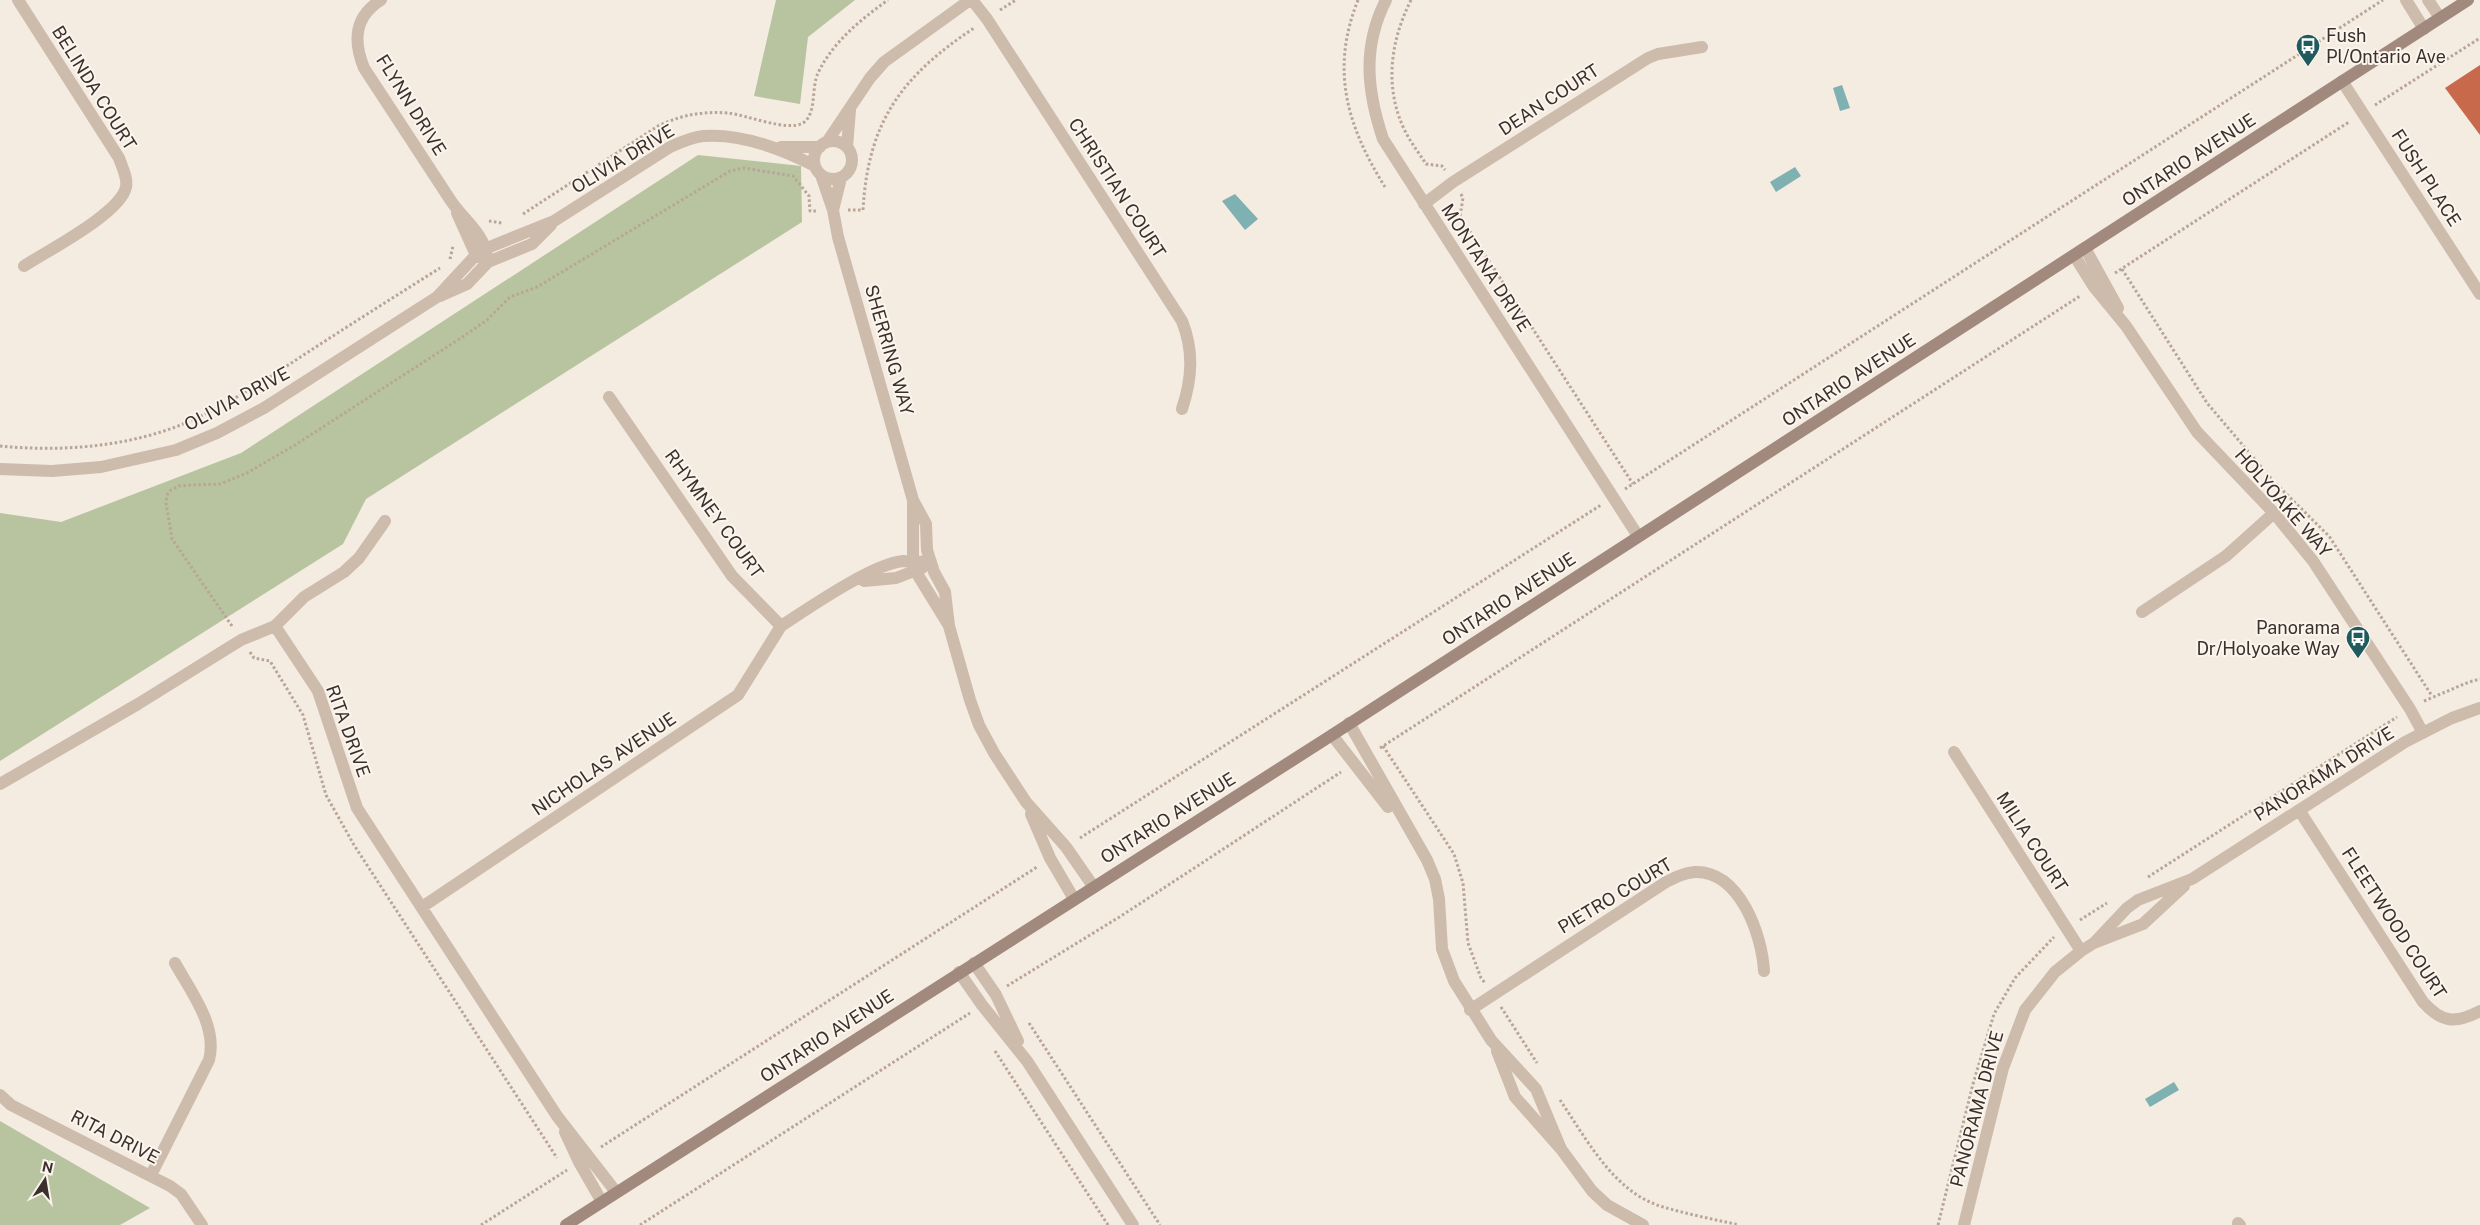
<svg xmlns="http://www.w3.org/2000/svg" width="2480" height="1225" viewBox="0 0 2480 1225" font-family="'Public Sans',sans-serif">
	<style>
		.green { fill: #b8c4a0 }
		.water { fill: #7fb0b2 }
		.building { fill: #c8694b }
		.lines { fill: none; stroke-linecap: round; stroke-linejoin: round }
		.path { stroke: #b9a596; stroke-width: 3; stroke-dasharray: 2.5 2.5; stroke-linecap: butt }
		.street { stroke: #cdbbac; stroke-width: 12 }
		.secondary { stroke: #a18a7d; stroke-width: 12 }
		.labels { text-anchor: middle; stroke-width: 4; stroke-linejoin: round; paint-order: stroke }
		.poi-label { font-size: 18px; fill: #3b302b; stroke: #fbf5ee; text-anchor: start }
		.street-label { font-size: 18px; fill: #3b302b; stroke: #fbf5ee }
	</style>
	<rect width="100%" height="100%" fill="#f4ebe1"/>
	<path class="green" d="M 776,0 L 855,0 L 808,37 L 800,104 L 754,96 Z
		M 698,155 L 801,166 L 802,222 L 366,499 L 343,544 L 0,761 L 0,513 L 61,522 L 241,453 Z
		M 0,1121 L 150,1208 L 120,1225 L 0,1225 Z"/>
	<path class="water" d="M 1842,85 L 1850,108 L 1840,111 L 1833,88 Z
		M 1795,167 L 1801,176 L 1776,192 L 1770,182 Z
		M 1235,194 L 1258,219 L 1245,230 L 1222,201 Z
		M 2174,1082 L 2179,1090 L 2150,1107 L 2145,1099 Z"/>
	<path class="building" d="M 2480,65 L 2480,135 L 2445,88 Z"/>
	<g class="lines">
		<path class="path" d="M 1358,0 C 1330,70 1347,126 1385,187
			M 1411,0 C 1390,42 1384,88 1405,131 C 1411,143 1419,153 1426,164 L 1442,166 L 1445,170
			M 1000,10 L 1016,0
			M 2375,105 L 2480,38
			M 1461,194 L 1463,198 L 1460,216 L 1633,484
			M 848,210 L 863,210 C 868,121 902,76 974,28
			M 523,214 L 658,126 C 681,115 703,111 728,113 C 747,115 787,132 803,123 C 817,114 811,87 818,73 C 833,42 860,20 888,0
			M 489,221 L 502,223
			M 450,259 L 453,246
			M 2122,269 L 2207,403 L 2275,483 L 2329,536 L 2432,696
			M 2115,273 L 2349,122
			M 0,446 C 60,452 127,447 183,424 C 226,406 264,381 302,356 C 348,326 394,297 440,268
			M 1625,489 L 2383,0
			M 232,626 L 172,539 L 166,503 L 167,495 L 171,490 L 179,486 L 191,485 L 220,484 L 247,473 L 295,445 L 464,336 L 487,320 L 510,297 L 537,287 L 730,171 L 744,168 L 793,176 L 809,196 L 810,211 L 817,211
			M 250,652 L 254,658 L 270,661 L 303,715 L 326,795 L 354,845 L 557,1158
			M 2424,701 L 2469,682 L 2480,679
			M 1383,746 L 1454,854 L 1463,883 L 1468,943 L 1481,978 L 1485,983
			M 1380,748 L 2080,296
			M 1080,838 L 1601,505
			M 2148,877 L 2397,717
			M 2080,920 L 2107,903
			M 1007,986 L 1121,916 L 1341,772
			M 1501,1007 L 1537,1063
			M 1029,1023 L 1160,1225
			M 995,1051 L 1108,1225
			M 1560,1100 C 1586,1138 1613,1191 1660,1206 C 1686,1214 1713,1219 1739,1225
			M 601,1147 L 1037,867
			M 481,1225 L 567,1170
			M 640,1225 L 970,1013
			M 1938,1225 L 1973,1084 L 1994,1014 L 2015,978 L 2054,937"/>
		<path class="street" d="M 18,0 L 119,158 C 122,167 128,178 126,187 C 121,213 47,251 24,266
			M 381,0 C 354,17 353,41 364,68 C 393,112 422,157 451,201 C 466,223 485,233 488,262
			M 972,0 L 987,19 L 1182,321 C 1194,351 1192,379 1182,409
			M 1386,0 C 1362,47 1367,91 1383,139 L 1638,536
			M 2406,0 L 2424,29
			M 2428,0 L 2440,18
			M 2342,81 L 2480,294
			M814 160a19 19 0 1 1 38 0a19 19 0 1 1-38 0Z
			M 827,142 L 870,78 L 884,62 L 970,0
			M 781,147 L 820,147
			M 847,147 L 850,110
			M 821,175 L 833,210 L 838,237 L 913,500 L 926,524 L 927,550 L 934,572 L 945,592 L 949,626 L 970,700 L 979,725 L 994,753 L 1026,802 L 1066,847 L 1093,886
			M 1424,204 L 1453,182 L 1648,58 L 1658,54 L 1702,47
			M 833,210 L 841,178
			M 457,213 L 476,255 L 483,259
			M 2085,248 L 2118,308
			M 2074,255 L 2094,287 L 2126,326 L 2197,432 L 2274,513 L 2313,561 L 2410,709 L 2423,733
			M 440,296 L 467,284 L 488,262 L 532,244 L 551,225
			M 609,397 L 732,576 L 781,626 C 809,608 872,564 903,561 C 912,561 922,562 931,562
			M 0,469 L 52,471 L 101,467 L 176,450 L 217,433 L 264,408 L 437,297 L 476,255 L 487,248 L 554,221 L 670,147 C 681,142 692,137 703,136 C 741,133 782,149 815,166
			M 913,503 L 913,562 L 916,572 L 948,624
			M 864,581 L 896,578 L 922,568
			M 2142,612 L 2226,556 L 2274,513
			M 275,626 L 304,597 L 344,572 L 359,558 L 385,521
			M 1349,723 L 1427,860 L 1435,879 L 1439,899 L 1442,949 L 1454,981 L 1491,1040 L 1536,1089 L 1561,1149
			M 1332,735 L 1388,807
			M 1954,752 L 2081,951
			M 0,784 L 138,704 L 241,640 L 275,626 L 318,691 L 357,808 L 557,1116 L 616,1192
			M 2299,810 L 2423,1002 C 2442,1023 2455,1024 2480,1011
			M 1031,814 L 1050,858 L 1074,899
			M 422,907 L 738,695 L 781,626
			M 2094,943 L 2127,908 L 2138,900 L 2192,879 L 2405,742 L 2452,718 L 2480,708
			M 974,963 L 996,995 L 1018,1041
			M 959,972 L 982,1005 L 1027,1061 L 1133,1225
			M 1470,1010 L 1666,882 C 1676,877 1684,873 1695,872 C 1740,871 1762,935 1764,971
			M 1497,1051 L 1515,1097 L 1561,1149 L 1592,1191 L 1607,1205 L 1643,1225
			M 0,1095 L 11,1105 L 170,1186 L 181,1194 L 202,1225
			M 565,1132 L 579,1162 L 602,1202
			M 151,1175 L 209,1060 C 218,1026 191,992 175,963
			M 2238,1223 L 2240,1225
			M 1964,1225 L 2003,1068 L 2025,1010 L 2055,972 L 2081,951 L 2094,943 L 2143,924 L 2184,886"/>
		<path class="secondary" d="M 566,1225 L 1332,735 L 2468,0"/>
	</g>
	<defs>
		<symbol id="bus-pin" viewBox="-11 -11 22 30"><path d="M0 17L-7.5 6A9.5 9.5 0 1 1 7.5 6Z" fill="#1f5a5e" stroke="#fbf5ee"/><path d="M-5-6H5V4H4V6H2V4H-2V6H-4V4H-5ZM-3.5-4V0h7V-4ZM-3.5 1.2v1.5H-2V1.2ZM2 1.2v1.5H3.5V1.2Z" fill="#fff"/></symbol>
	</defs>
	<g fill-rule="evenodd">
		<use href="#bus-pin" x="2294" y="32" width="28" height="38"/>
		<use href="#bus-pin" x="2344" y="624" width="28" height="38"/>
	</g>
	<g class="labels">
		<g class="poi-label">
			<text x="2326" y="42">Fush<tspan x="2326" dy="21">Pl/Ontario Ave</tspan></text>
			<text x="2340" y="634" text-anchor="end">Panorama<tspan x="2340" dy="21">Dr/Holyoake Way</tspan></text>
		</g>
		<g class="street-label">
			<text transform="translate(94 88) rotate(58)" y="6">BELINDA COURT</text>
			<text transform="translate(1549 100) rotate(-33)" y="6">DEAN COURT</text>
			<text transform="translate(411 105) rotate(58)" y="6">FLYNN DRIVE</text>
			<text transform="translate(623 159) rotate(-31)" y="6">OLIVIA DRIVE</text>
			<text transform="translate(2189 160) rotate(-33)" y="6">ONTARIO AVENUE</text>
			<text transform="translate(2426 178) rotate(57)" y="6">FUSH PLACE</text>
			<text transform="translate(1117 188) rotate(57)" y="6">CHRISTIAN COURT</text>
			<text transform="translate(1486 268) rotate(57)" y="6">MONTANA DRIVE</text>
			<text transform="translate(889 350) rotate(74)" y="6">SHERRING WAY</text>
			<text transform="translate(1849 380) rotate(-33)" y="6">ONTARIO AVENUE</text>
			<text transform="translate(237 399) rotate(-28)" y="6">OLIVIA DRIVE</text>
			<text transform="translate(2283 503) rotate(49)" y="6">HOLYOAKE WAY</text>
			<text transform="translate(714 514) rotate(54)" y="6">RHYMNEY COURT</text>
			<text transform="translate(1509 599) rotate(-33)" y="6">ONTARIO AVENUE</text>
			<text transform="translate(348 731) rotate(70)" y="6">RITA DRIVE</text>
			<text transform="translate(604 764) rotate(-34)" y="6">NICHOLAS AVENUE</text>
			<text transform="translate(2324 774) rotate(-32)" y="6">PANORAMA DRIVE</text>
			<text transform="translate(1168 818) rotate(-32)" y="6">ONTARIO AVENUE</text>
			<text transform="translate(2032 842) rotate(57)" y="6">MILIA COURT</text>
			<text transform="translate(1615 896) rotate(-31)" y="6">PIETRO COURT</text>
			<text transform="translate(2394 923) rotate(57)" y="6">FLEETWOOD COURT</text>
			<text transform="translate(827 1036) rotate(-33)" y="6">ONTARIO AVENUE</text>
			<text transform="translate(1977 1109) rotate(-75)" y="6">PANORAMA DRIVE</text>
			<text transform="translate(115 1137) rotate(27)" y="6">RITA DRIVE</text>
		</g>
	</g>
	<g transform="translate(45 1180) rotate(12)" stroke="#fbf5ee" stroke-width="4" paint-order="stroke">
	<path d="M0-4L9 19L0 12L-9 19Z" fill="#3b302b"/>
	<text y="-8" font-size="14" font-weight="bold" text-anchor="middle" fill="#3b302b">N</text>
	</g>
</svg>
